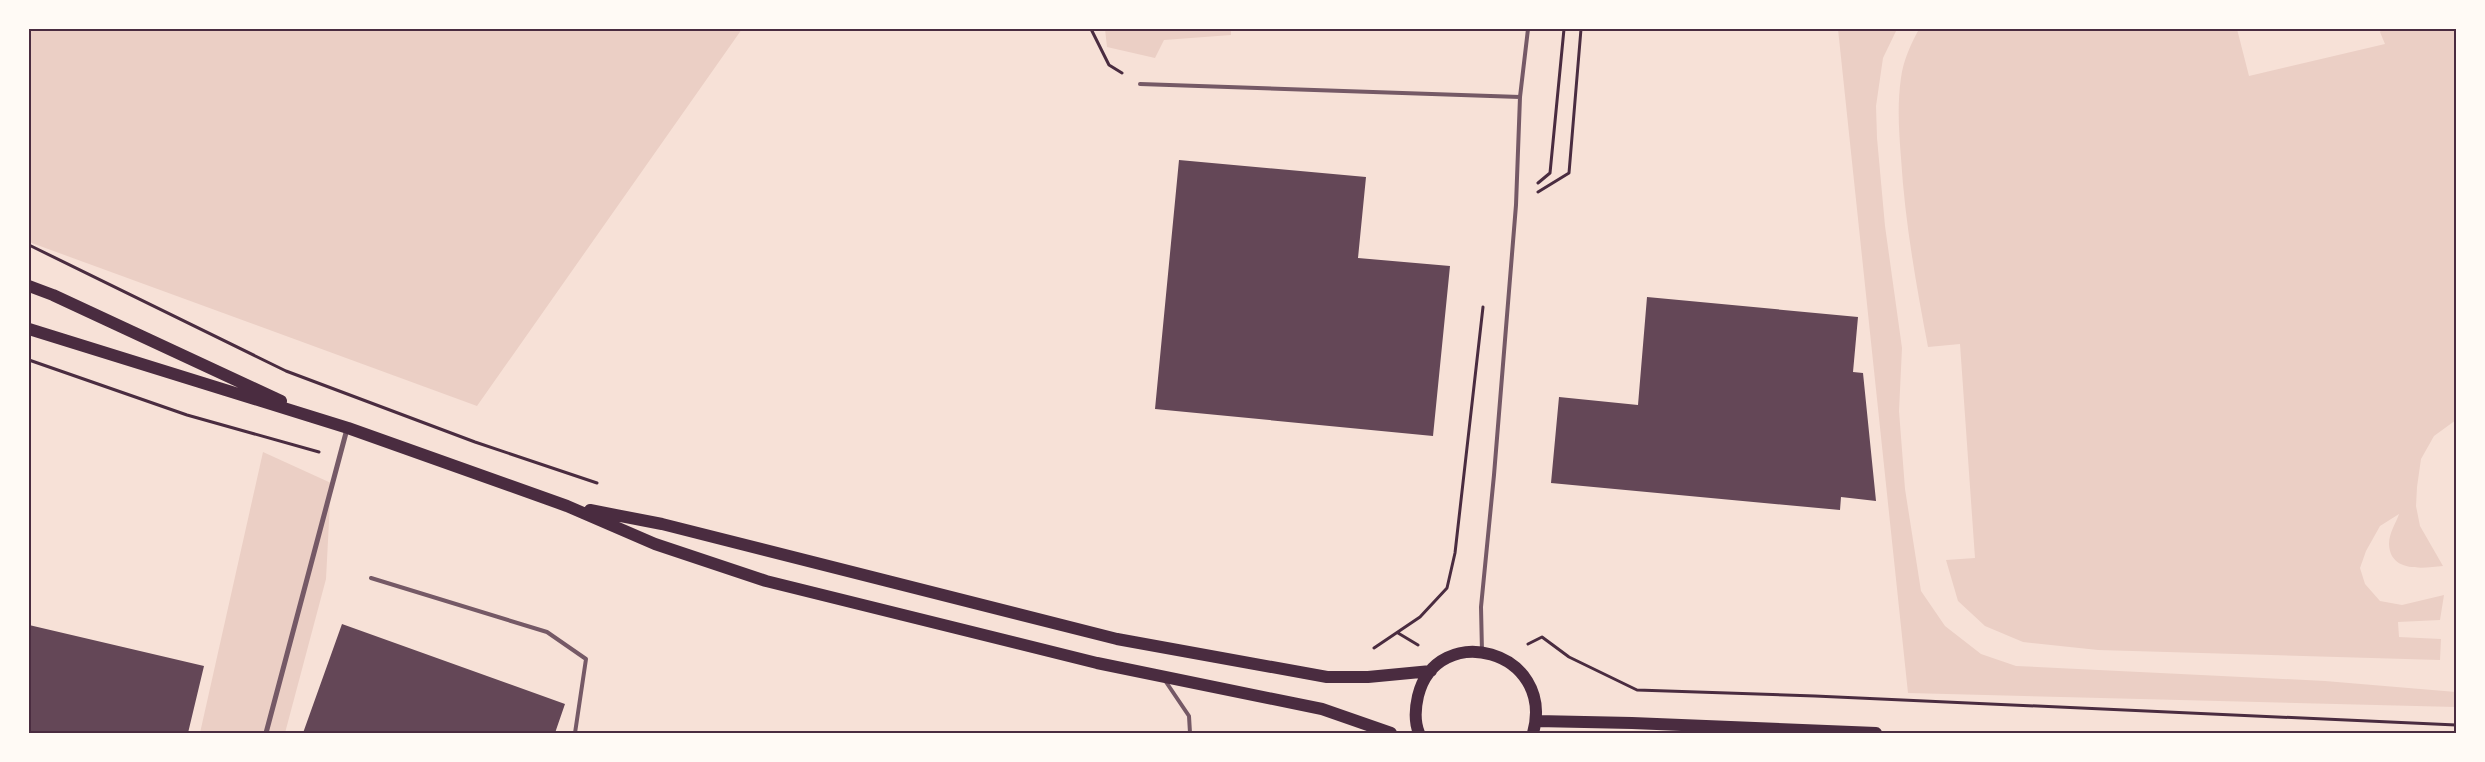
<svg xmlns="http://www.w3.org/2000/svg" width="2485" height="762" viewBox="0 0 2485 762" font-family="Mulish,sans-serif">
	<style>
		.green { fill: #ebcfc5 }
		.building { fill: #644757 }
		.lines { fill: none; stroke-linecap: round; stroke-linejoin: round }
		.path { stroke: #4a2c40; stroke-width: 3 }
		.service { stroke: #755966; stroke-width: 4 }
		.minor { stroke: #755966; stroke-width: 5 }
		.primary { stroke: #4a2c40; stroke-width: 12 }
		.neatline { fill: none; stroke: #4a2c40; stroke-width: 2 }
	</style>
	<rect width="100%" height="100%" fill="#f7e1d7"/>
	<path class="green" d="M 29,29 L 742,29 L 477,406 L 29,242 Z
		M 1105,29 L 1231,29 L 1231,35 L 1164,40 L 1155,58 L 1107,47 Z
		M 1838,29 L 1897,29 L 1883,58 L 1876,106 L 1877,138 L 1885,226 L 1902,348 L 1899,411 L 1905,489 L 1921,591 L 1945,626 L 1981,654 L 2016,666 L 2325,681 L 2456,692 L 2456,707 L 1908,693 Z
		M 1919,29 L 2237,29 L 2249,76 L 2385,44 L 2380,32 L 2382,29 L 2456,29 L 2456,420 L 2434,436 L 2421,459 L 2417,487 L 2416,506 L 2420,526 L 2443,566 C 2423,568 2390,573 2389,544 C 2389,533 2396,523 2399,514 L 2380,526 L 2366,551 L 2360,568 L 2365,584 L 2380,601 L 2402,605 L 2444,595 L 2440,620 L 2398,622 L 2399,637 L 2441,639 L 2440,660 L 2098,650 L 2023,642 L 1985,626 L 1958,601 L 1946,560 L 1975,558 L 1960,344 L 1928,347 C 1916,284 1905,222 1901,158 C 1899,132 1897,105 1901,78 C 1903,61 1911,44 1919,29 Z
		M 263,452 L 331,483 L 326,579 L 285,733 L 200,733 Z"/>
	<path class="building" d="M 1179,160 L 1366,177 L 1358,258 L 1450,266 L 1433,436 L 1155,409 Z
		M 1647,297 L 1858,317 L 1853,372 L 1863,373 L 1876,501 L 1841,497 L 1840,510 L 1551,483 L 1559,397 L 1638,405 Z
		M 342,624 L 565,704 L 555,733 L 303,733 Z
		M 29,625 L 204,666 L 188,733 L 29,733 Z"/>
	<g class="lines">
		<path class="path" d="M 1091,29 L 1109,65 L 1122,73
			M 1538,183 L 1550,173 L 1564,29
			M 1538,192 L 1569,173 L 1581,29
			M 29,245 L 286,371 L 475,442 L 597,483
			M 29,360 L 187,415 L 319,452
			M 1398,633 L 1418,645
			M 1528,644 L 1542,637 L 1569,657 L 1637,690 L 1815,696 L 2456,725
			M 1374,648 L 1420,617 L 1447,588 L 1455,553 L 1483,307"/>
		<path class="service" d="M 1140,84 L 1520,97
			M 371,578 L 547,632 L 586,659 L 575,733
			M 1482,652 L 1481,607 L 1494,475 L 1516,205 L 1520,97 L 1528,29
			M 1164,679 L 1189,716 L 1190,733"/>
		<path class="minor" d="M 266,733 L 347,429"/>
		<path class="primary" d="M 29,286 L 53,295 L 281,401
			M 29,329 L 348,428 L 567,506 L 655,544 L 766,581 L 1097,663 L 1322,709 L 1391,733
			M 590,510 L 662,524 L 1117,639 L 1327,677 L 1368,677 L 1431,671
			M 1537,721 L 1632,723 L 1876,733
			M 1419,733 C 1414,721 1415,709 1418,696 C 1437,619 1556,650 1533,733"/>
	</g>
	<rect width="2485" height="762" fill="none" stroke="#fffaf5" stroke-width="60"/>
	<rect x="30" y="30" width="2425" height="702" class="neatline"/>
</svg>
